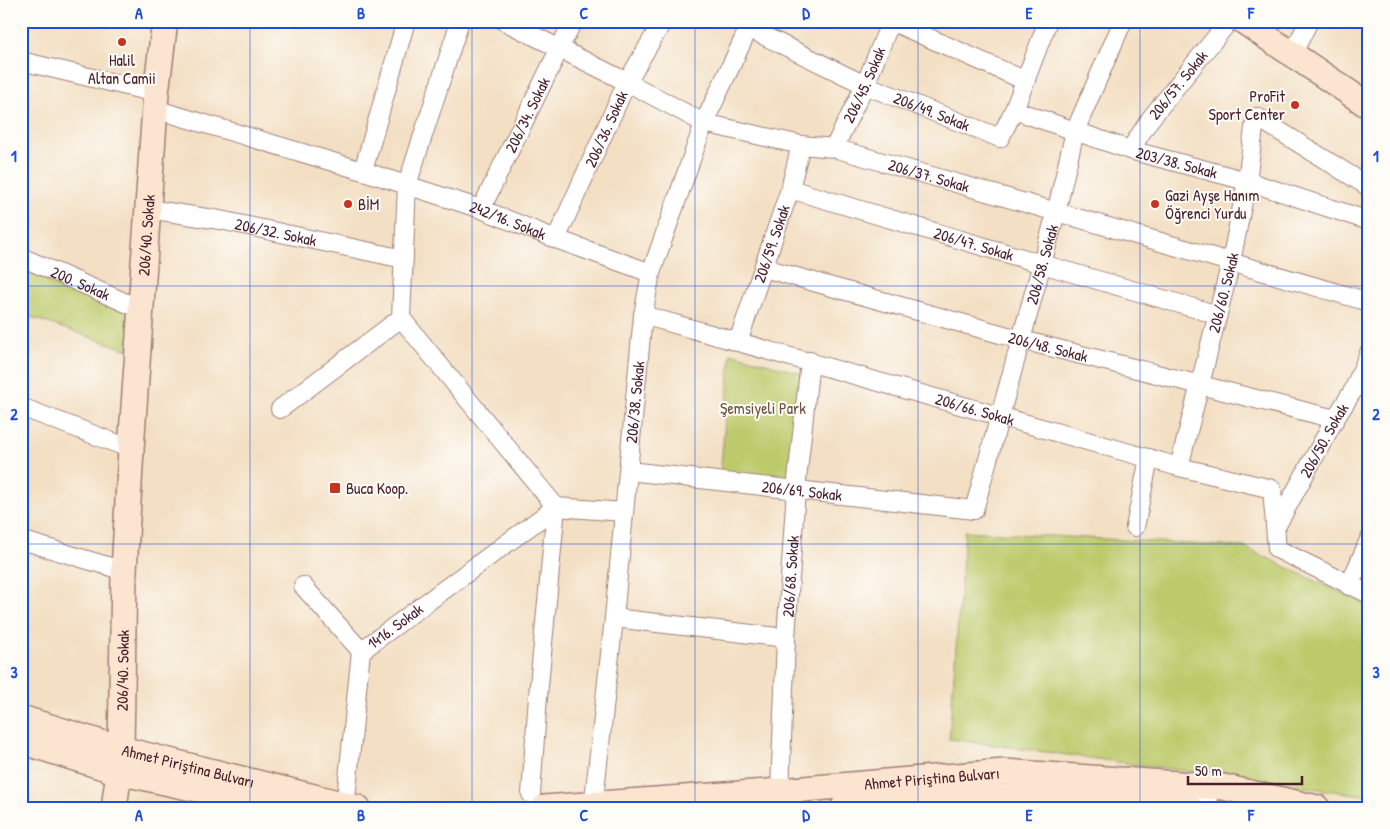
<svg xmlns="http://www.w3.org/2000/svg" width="1390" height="829" viewBox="0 0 1390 829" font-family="'Patrick Hand',sans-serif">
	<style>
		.green { fill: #bdca6c; stroke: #84744c }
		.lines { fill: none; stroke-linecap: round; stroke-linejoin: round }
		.minor-casing { stroke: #9e7f77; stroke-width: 20 }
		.tertiary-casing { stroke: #9e7f77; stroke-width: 25 }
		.secondary-casing { stroke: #9e7f77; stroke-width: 28 }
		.minor { stroke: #fff; stroke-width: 18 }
		.tertiary { stroke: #fff; stroke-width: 22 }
		.secondary { stroke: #fce5d0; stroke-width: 25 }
		.grid { fill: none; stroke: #1d4ed8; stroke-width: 1; stroke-opacity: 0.55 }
		.poi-dot { fill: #c8321e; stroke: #fdfcf7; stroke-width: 2 }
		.labels { text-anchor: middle; stroke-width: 4; stroke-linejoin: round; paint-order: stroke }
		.poi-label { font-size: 16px; fill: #4a1f2b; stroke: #fdfcf7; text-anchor: start }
		.street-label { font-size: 16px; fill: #4a1f2b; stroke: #fdfcf7 }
		.park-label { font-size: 16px; fill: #6c523e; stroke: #fdfcf7 }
		.neatline { fill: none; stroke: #1d4ed8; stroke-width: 2 }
		.grid-label { font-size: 16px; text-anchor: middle; font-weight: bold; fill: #1d4ed8 }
	</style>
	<rect width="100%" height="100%" fill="#fdfcf7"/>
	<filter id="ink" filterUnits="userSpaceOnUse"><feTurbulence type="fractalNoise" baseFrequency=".02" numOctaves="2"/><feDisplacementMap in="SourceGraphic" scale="10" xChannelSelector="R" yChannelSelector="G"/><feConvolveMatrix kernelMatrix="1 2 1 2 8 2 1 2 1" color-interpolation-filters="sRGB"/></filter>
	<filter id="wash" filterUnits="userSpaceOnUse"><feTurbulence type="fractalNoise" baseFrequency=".0096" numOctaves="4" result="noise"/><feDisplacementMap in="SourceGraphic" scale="20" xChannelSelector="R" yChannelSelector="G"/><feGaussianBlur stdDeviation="1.12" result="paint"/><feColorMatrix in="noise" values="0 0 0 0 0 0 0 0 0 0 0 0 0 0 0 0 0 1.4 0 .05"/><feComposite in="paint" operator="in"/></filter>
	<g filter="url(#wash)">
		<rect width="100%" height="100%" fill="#f3dfc3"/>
		<path class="green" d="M 29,263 L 136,310 L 128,350 L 21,314 L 21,272 Z
			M 731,353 L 804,374 L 792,482 L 720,477 Z
			M 965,531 L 1244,547 L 1369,606 L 1369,796 L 949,739 Z"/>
	</g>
	<g filter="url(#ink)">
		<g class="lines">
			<defs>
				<g id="minor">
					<path id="s1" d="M 504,21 L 627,82 L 704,123 L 801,145 L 834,148 L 1369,302"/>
					<path d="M 891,21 L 1026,81"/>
					<path id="s2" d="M 748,28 L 865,85 L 1000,138 L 1014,110 L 1048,21"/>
					<path d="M 1292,55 L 1309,21"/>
					<path d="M 21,61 L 156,93"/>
					<path id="s3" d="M 155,109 L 363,171 L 481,209 L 556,239 L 651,273"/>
					<path id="s4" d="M 1014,110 L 1130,150 L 1247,181 L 1369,221"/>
					<path id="s5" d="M 834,148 L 865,85 L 891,21"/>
					<path id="s6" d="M 1130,150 L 1151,118 L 1229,21"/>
					<path d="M 363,171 L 406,21"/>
					<path id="s7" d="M 790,189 L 1042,264 L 1218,315"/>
					<path id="s8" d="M 148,209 L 220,220 L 404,259"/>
					<path id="s9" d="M 481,209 L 573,21"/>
					<path id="s10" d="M 556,239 L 627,82 L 663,21"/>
					<path id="s11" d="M 21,257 L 140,309"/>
					<path id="s12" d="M 764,268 L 1022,340 L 1335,419"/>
					<path id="s13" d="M 643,315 L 1179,467 L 1272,489 L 1277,549 L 1369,594"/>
					<path d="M 401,318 L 407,185 L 460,21"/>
					<path d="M 401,318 L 556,507"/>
					<path id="s14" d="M 738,342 L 790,189 L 801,145"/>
					<path d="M 21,407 L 131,449"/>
					<path d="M 280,409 L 401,318"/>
					<path id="s15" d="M 1179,467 L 1231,262 L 1247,181 L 1254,128 L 1257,117 L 1369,187"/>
					<path id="s16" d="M 629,471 L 974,510 L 1056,213 L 1075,131 L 1123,21"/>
					<path d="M 556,507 L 624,512"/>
					<path d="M 1135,527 L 1149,458"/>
					<path id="s17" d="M 1276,527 L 1335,419 L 1354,389 L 1369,353"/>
					<path d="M 21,540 L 124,571"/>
					<path d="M 303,586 L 361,651"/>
					<path d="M 1349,586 L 1369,540"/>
					<path d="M 614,618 L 786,638"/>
					<path id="s18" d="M 780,791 L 786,638 L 796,489 L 810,361"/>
					<path d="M 531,794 L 538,696 L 556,507"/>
					<path id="s19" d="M 345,808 L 361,651 L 556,507"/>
					<path id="s20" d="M 593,808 L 614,618 L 643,315 L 651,273 L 704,123 L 752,21"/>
				</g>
				<path id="tertiary" d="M 1205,808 L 1207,786"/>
				<g id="secondary">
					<path d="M 1243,21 L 1369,106"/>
					<path id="s21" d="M 21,718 L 121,749 L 358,808"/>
					<path d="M 21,741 L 119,772 L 284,808"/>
					<path id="s22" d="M 114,808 L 119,772 L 121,749 L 124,571 L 131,449 L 156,93 L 165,21"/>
					<path id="s23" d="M 544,808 L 780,791 L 1004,772 L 1223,787 L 1317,808"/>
					<path d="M 843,808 L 948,799 L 1100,794 L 1190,808"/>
				</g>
			</defs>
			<use href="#minor" class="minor-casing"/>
			<use href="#tertiary" class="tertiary-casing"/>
			<use href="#secondary" class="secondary-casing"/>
			<use href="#minor" class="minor"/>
			<use href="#tertiary" class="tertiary"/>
			<use href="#secondary" class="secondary"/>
		</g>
	</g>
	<path class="grid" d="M 250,21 L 250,808M 472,21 L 472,808M 695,21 L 695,808M 918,21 L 918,808M 1140,21 L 1140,808M 21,286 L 1369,286M 21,544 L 1369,544"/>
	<g class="poi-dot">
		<circle cx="122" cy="42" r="5"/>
		<circle cx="1295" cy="105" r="5"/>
		<circle cx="348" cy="204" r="5"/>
		<circle cx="1155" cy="204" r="5"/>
		<rect x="329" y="482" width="12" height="12" rx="2.5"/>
	</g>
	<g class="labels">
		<g class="poi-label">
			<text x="122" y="66" text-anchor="middle">Halil<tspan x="122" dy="18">Altan Camii</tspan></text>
			<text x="1285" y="102" text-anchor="end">ProFit<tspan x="1285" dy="18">Sport Center</tspan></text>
			<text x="1165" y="201">Gazi Ayşe Hanım<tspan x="1165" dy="18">Öğrenci Yurdu</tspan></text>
			<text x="358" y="210">BİM</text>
			<text x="346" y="494">Buca Koop.</text>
		</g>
		<g class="street-label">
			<text dy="6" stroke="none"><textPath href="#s5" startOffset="70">206/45. Sokak</textPath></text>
			<text dy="6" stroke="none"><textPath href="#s6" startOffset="81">206/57. Sokak</textPath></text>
			<text dy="6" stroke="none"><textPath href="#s2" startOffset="202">206/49. Sokak</textPath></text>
			<text dy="6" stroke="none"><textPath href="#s9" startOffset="105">206/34. Sokak</textPath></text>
			<text dy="6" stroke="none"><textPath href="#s10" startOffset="121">206/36. Sokak</textPath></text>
			<text dy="6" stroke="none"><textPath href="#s4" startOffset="171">203/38. Sokak</textPath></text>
			<text dy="6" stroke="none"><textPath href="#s1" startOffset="456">206/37. Sokak</textPath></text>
			<text dy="6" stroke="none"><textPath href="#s3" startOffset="370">242/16. Sokak</textPath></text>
			<text dy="6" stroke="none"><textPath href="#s8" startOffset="130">206/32. Sokak</textPath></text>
			<text dy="6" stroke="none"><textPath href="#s22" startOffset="574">206/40. Sokak</textPath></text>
			<text dy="6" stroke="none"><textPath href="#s14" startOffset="104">206/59. Sokak</textPath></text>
			<text dy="6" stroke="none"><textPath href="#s7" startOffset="192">206/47. Sokak</textPath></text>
			<text dy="6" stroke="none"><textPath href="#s16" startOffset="602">206/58. Sokak</textPath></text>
			<text dy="6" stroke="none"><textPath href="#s11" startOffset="65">200. Sokak</textPath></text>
			<text dy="6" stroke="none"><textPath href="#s15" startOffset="180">206/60. Sokak</textPath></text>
			<text dy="6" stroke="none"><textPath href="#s12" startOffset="295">206/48. Sokak</textPath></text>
			<text dy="6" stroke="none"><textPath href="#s20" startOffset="408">206/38. Sokak</textPath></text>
			<text dy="6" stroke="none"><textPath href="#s13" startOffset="345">206/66. Sokak</textPath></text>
			<text dy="6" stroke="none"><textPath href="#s17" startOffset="99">206/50. Sokak</textPath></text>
			<text dy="6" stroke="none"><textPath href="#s16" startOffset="174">206/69. Sokak</textPath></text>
			<text dy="6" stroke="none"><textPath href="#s18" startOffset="215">206/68. Sokak</textPath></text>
			<text dy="6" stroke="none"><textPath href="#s19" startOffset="200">1416. Sokak</textPath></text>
			<text dy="6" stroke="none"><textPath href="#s22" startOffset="138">206/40. Sokak</textPath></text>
			<text dy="6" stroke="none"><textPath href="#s21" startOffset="174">Ahmet Piriştina Bulvarı</textPath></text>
			<text dy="6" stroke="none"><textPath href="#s23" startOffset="389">Ahmet Piriştina Bulvarı</textPath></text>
		</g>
		<g class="park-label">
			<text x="763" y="414">Şemsiyeli Park</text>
		</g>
	</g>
	<rect width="1390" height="829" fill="none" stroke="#fdfcf7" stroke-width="55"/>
	<path d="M1188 776v8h114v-8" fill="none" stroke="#4a1f2b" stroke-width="2.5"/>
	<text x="1195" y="776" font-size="15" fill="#4a1f2b" stroke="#fdfcf7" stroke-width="4" paint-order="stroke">50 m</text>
	<rect x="28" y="28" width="1334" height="774" class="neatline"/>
	<g class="grid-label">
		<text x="139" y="19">A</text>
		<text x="361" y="19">B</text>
		<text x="584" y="19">C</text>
		<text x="806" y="19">D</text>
		<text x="1029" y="19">E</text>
		<text x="1251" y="19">F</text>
		<text x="14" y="162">1</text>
		<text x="1376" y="162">1</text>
		<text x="14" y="420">2</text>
		<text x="1376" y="420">2</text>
		<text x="14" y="678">3</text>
		<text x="1376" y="678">3</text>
		<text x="139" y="821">A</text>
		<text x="361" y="821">B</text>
		<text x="584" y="821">C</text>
		<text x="806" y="821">D</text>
		<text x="1029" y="821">E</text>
		<text x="1251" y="821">F</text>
	</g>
</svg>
